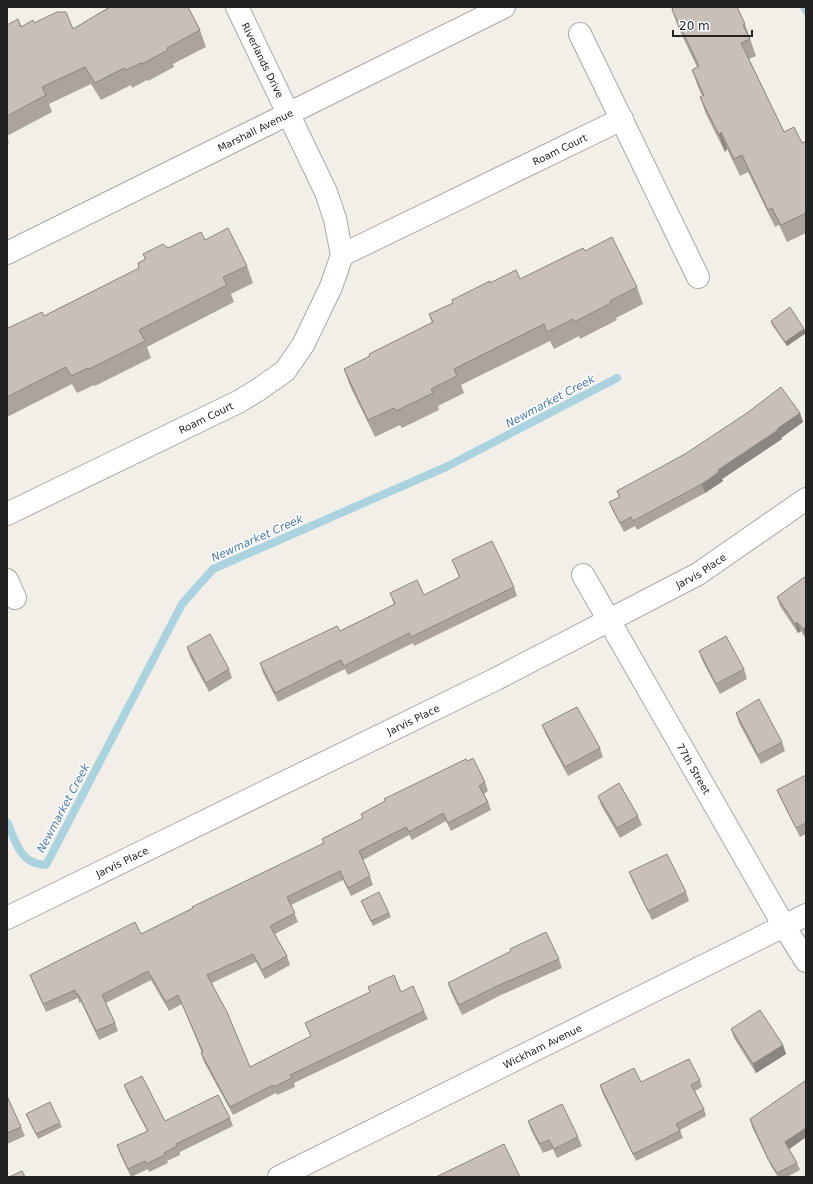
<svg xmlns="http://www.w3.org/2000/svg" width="813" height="1184" viewBox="0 0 813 1184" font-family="'DejaVu Sans',sans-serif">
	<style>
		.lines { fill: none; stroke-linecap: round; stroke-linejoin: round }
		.stream { stroke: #aad3df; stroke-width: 8 }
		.minor-casing { stroke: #a9a9a9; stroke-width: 24 }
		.tertiary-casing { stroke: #a9a9a9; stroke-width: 24 }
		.minor { stroke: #fff; stroke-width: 22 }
		.tertiary { stroke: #fff; stroke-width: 22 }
		.wall { fill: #aba49e }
		.shaded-wall { fill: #8b8681 }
		.building { fill: #c7bfb8; stroke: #8b8681 }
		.labels { text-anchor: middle; stroke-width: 3; stroke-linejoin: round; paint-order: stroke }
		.street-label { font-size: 10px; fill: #222; stroke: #fff }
		.water-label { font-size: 11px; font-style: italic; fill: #4a7aab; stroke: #fff }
	</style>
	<rect width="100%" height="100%" fill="#f2efe9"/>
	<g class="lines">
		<path class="stream" d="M 804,7 L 806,11
			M 7,822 C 16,842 20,864 46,865 L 182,604 L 213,569 L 446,467 L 617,378"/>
		<defs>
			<g id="minor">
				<path d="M 580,34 L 698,277"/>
				<path id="s1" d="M 342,255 L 622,119"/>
				<path id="s2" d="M 7,514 L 238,402 L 258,390 L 285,371 L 303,345 L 331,287 L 342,255 L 335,219 L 326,192 L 237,7"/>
				<path id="s3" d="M 583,575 L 784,926 L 806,961"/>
				<path d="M 7,580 L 15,598"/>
				<path id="s4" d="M 7,918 L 496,679 L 698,574 L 806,499"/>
				<path id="s5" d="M 279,1177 L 806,915"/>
			</g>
			<g id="tertiary">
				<path id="s6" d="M 7,253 L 504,7"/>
			</g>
		</defs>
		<use href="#minor" class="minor-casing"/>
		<use href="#tertiary" class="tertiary-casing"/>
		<use href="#minor" class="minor"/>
		<use href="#tertiary" class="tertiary"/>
	</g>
	<path class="wall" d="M 109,7 L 188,7 L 200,30 L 206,47 L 173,64 L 174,67 L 148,81 L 147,80 L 132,88 L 131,85 L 101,100 L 91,84 L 49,104 L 52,112 L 7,136 L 7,25 L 21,27 L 34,23 L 73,29 Z
		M 671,7 L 737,7 L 745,24 L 756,56 L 749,59 L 784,132 L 806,145 L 806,233 L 787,242 L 779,225 L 775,227 L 748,172 L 740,176 L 727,149 L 725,152 L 706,114 L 700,97 L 702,96 L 698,87 L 692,70 L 697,67 L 678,27 Z
		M 7,138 L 9,143 L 7,144 Z
		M 205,240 L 247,266 L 253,283 L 231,294 L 234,302 L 147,347 L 151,358 L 95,386 L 94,385 L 77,393 L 72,384 L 7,417 L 7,325 L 8,328 L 44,316 L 139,268 L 145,260 L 143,254 Z
		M 585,251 L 637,287 L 643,304 L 616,318 L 617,320 L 580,339 L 579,336 L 554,349 L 550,341 L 461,385 L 464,393 L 438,406 L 439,410 L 402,428 L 400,425 L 375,437 L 350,386 L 344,369 L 370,356 L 369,354 L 432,323 L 429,314 L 453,303 L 490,283 L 520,279 Z
		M 771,321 L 804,329 L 806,333 L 787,346 L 772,325 Z
		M 800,413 L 803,422 L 781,438 L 782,439 L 722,479 L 723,481 L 705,493 L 637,530 L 635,526 L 624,532 L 613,511 L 609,502 L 619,497 L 617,491 Z
		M 452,560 L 514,587 L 517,596 L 414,646 L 413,643 L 348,675 L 345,669 L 278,702 L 263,673 L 260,663 L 340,631 L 394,604 L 390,593 L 424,595 L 459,577 Z
		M 806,576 L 806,639 L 801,631 L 798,633 L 780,606 L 777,597 Z
		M 187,647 L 229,669 L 232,678 L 209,692 L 190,657 Z
		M 699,651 L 744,669 L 747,679 L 720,694 L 702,660 Z
		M 736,713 L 782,742 L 785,751 L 761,764 L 739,723 Z
		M 542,725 L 600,748 L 603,757 L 568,776 L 546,735 Z
		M 468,761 L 485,782 L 488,791 L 484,794 L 488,802 L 491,810 L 451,831 L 446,821 L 412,840 L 409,835 L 363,860 L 370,876 L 373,885 L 351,896 L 343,880 L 291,905 L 298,922 L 275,934 L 287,956 L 290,965 L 265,979 L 256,962 L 212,983 L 250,1067 L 311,1037 L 305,1023 L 370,992 L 368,987 L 401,992 L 424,1011 L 428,1019 L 294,1083 L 295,1087 L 277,1095 L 276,1093 L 233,1115 L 204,1062 L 201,1053 L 202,1053 L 182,1004 L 169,1011 L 151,980 L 106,1003 L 115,1023 L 118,1031 L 99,1040 L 81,1002 L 79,1003 L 78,998 L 46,1012 L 33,983 L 30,975 L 141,934 L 324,843 L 322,839 L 363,819 L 361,814 Z
		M 806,776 L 806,834 L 800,837 L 781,799 L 777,790 Z
		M 598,796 L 638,816 L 642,825 L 620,838 L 601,805 Z
		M 629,872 L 686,892 L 689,901 L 652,920 L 633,882 Z
		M 361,901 L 389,913 L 391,917 L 373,926 Z
		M 559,959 L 562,968 L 499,996 L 462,1015 L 451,992 L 448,983 Z
		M 731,1029 L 783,1045 L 786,1054 L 756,1073 L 734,1038 Z
		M 700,1080 L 702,1087 L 695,1091 L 704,1109 L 706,1116 L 680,1130 L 683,1138 L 636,1161 L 602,1092 L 600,1085 L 641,1082 Z
		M 806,1082 L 806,1137 L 789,1149 L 797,1163 L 800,1170 L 787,1177 L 778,1177 L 771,1166 L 752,1127 L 750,1119 Z
		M 124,1085 L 165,1121 L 230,1118 L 233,1126 L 180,1152 L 180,1155 L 167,1161 L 168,1163 L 149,1172 L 148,1169 L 131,1177 L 120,1154 L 117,1145 L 147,1131 L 127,1093 Z
		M 7,1096 L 21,1127 L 25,1136 L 7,1144 Z
		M 26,1114 L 60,1123 L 62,1127 L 38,1139 Z
		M 528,1121 L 578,1137 L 582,1146 L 557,1158 L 553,1149 L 543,1153 L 531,1130 Z"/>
	<path class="shaded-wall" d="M 721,132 L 727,149 L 725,152 L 719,135 Z
		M 804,329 L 806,333 L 787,346 L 785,342 Z
		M 800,413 L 803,422 L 781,438 L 782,439 L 722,479 L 723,481 L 705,493 L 702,484 L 718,470 Z
		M 797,622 L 801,631 L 798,633 L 795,624 Z
		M 806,627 L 806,639 L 803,629 Z
		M 783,1045 L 786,1054 L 756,1073 L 753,1064 Z
		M 806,1128 L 806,1137 L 788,1150 L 785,1142 Z"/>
	<path class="building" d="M 110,7 L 188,7 L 200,30 L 167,48 L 168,50 L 142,64 L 141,63 L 126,70 L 124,68 L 95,83 L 85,67 L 42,87 L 46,95 L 7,116 L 7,25 L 18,19 L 21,27 L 33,20 L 34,23 L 57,12 L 66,12 L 73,29 Z
		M 672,7 L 737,7 L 745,24 L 743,25 L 750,39 L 741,43 L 784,132 L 794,127 L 802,143 L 805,142 L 806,145 L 806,213 L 781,225 L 772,208 L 768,210 L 742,155 L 734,159 L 721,132 L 719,135 L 700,97 L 704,95 L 692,70 L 699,66 L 672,10 L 673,9 Z
		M 228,228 L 247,266 L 223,277 L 227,285 L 139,330 L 145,341 L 89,369 L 88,368 L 71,376 L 66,367 L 7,397 L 7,325 L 8,328 L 42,312 L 44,316 L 139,268 L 138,263 L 146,259 L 143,254 L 163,244 L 168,248 L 201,232 L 205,240 Z
		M 612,237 L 637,287 L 610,301 L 611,303 L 574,322 L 573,319 L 547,332 L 544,324 L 454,369 L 457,376 L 431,389 L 433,393 L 396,411 L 394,408 L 368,420 L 344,369 L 370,356 L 369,354 L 433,322 L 429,314 L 453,303 L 452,300 L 490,281 L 490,283 L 516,270 L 520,279 L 583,248 L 585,251 Z
		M 790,307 L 804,329 L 785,342 L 771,321 Z
		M 781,387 L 800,413 L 777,429 L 778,430 L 718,470 L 719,472 L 702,484 L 633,521 L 631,517 L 620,523 L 609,502 L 620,497 L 617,491 L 685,454 L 747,413 Z
		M 492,541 L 514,587 L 411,637 L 409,633 L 344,666 L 341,660 L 275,693 L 260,663 L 337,626 L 340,631 L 395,604 L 390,593 L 417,580 L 424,595 L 460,577 L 452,560 Z
		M 806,576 L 806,627 L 803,629 L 797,622 L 795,624 L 777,597 Z
		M 210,634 L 229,669 L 206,683 L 187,647 Z
		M 726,636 L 744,669 L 716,684 L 699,651 Z
		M 759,699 L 782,742 L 758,755 L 736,713 Z
		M 577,707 L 600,748 L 565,767 L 542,725 Z
		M 473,758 L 485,782 L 479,786 L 488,802 L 448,823 L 443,813 L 409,832 L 406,827 L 359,851 L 370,876 L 348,888 L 340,871 L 287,897 L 295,913 L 270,926 L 287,956 L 262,970 L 253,954 L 207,975 L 227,1012 L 250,1067 L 311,1036 L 305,1023 L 370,992 L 368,987 L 394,975 L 401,992 L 413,986 L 424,1011 L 290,1075 L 292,1078 L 274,1087 L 273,1085 L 230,1107 L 201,1053 L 203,1052 L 178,995 L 166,1002 L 148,971 L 102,995 L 115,1023 L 96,1031 L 78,994 L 76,994 L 75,990 L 43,1004 L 30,975 L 135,922 L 141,934 L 193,908 L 192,907 L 324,843 L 322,839 L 363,818 L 361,814 L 385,801 L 384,799 L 466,759 L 468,761 Z
		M 806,775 L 806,823 L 796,828 L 777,790 Z
		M 619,783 L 638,816 L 617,828 L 598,796 Z
		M 667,854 L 686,892 L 648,911 L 629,872 Z
		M 379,892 L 389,913 L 371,921 L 361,901 Z
		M 546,932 L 559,959 L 495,987 L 459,1005 L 448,983 L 511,951 L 510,949 Z
		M 760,1010 L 783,1045 L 753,1064 L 731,1029 Z
		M 689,1059 L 700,1080 L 691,1085 L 704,1109 L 676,1124 L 680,1131 L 633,1154 L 600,1085 L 634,1068 L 641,1082 Z
		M 142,1076 L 165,1121 L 218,1095 L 230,1118 L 176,1144 L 177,1146 L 164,1153 L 165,1155 L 146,1164 L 145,1161 L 128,1169 L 117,1145 L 148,1131 L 124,1085 Z
		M 805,1081 L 806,1082 L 806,1128 L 785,1142 L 797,1163 L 777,1173 L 768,1159 L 750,1119 Z
		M 7,1096 L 21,1127 L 7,1133 Z
		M 50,1102 L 60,1123 L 36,1134 L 26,1114 Z
		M 562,1104 L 578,1137 L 554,1149 L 549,1140 L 540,1144 L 528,1121 Z
		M 504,1144 L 520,1177 L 436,1177 Z
		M 22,1171 L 25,1177 L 9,1177 Z"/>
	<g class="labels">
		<g class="street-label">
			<text transform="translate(263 60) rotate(64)" y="4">Riverlands Drive</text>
			<text dy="4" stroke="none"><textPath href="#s6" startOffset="277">Marshall Avenue</textPath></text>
			<text dy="4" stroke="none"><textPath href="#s1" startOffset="242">Roam Court</textPath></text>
			<text dy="4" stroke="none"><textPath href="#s2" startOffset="221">Roam Court</textPath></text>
			<text dy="4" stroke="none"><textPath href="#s4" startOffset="776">Jarvis Place</textPath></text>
			<text dy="4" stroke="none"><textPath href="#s4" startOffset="452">Jarvis Place</textPath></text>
			<text dy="4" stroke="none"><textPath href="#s3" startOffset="223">77th Street</textPath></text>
			<text dy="4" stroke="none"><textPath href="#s4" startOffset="128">Jarvis Place</textPath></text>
			<text dy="4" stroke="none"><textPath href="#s5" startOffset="294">Wickham Avenue</textPath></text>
		</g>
		<g class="water-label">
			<text transform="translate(550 401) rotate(-28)" y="4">Newmarket Creek</text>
			<text transform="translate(257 538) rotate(-24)" y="4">Newmarket Creek</text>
			<text transform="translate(63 808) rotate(-62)" y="4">Newmarket Creek</text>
		</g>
	</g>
	<rect width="813" height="1184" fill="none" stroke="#222222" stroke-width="16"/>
	<path d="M673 30v6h79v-6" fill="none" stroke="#222222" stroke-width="2"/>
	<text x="679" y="30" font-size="12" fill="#222222" stroke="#ffffff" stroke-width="3" paint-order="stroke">20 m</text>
</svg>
